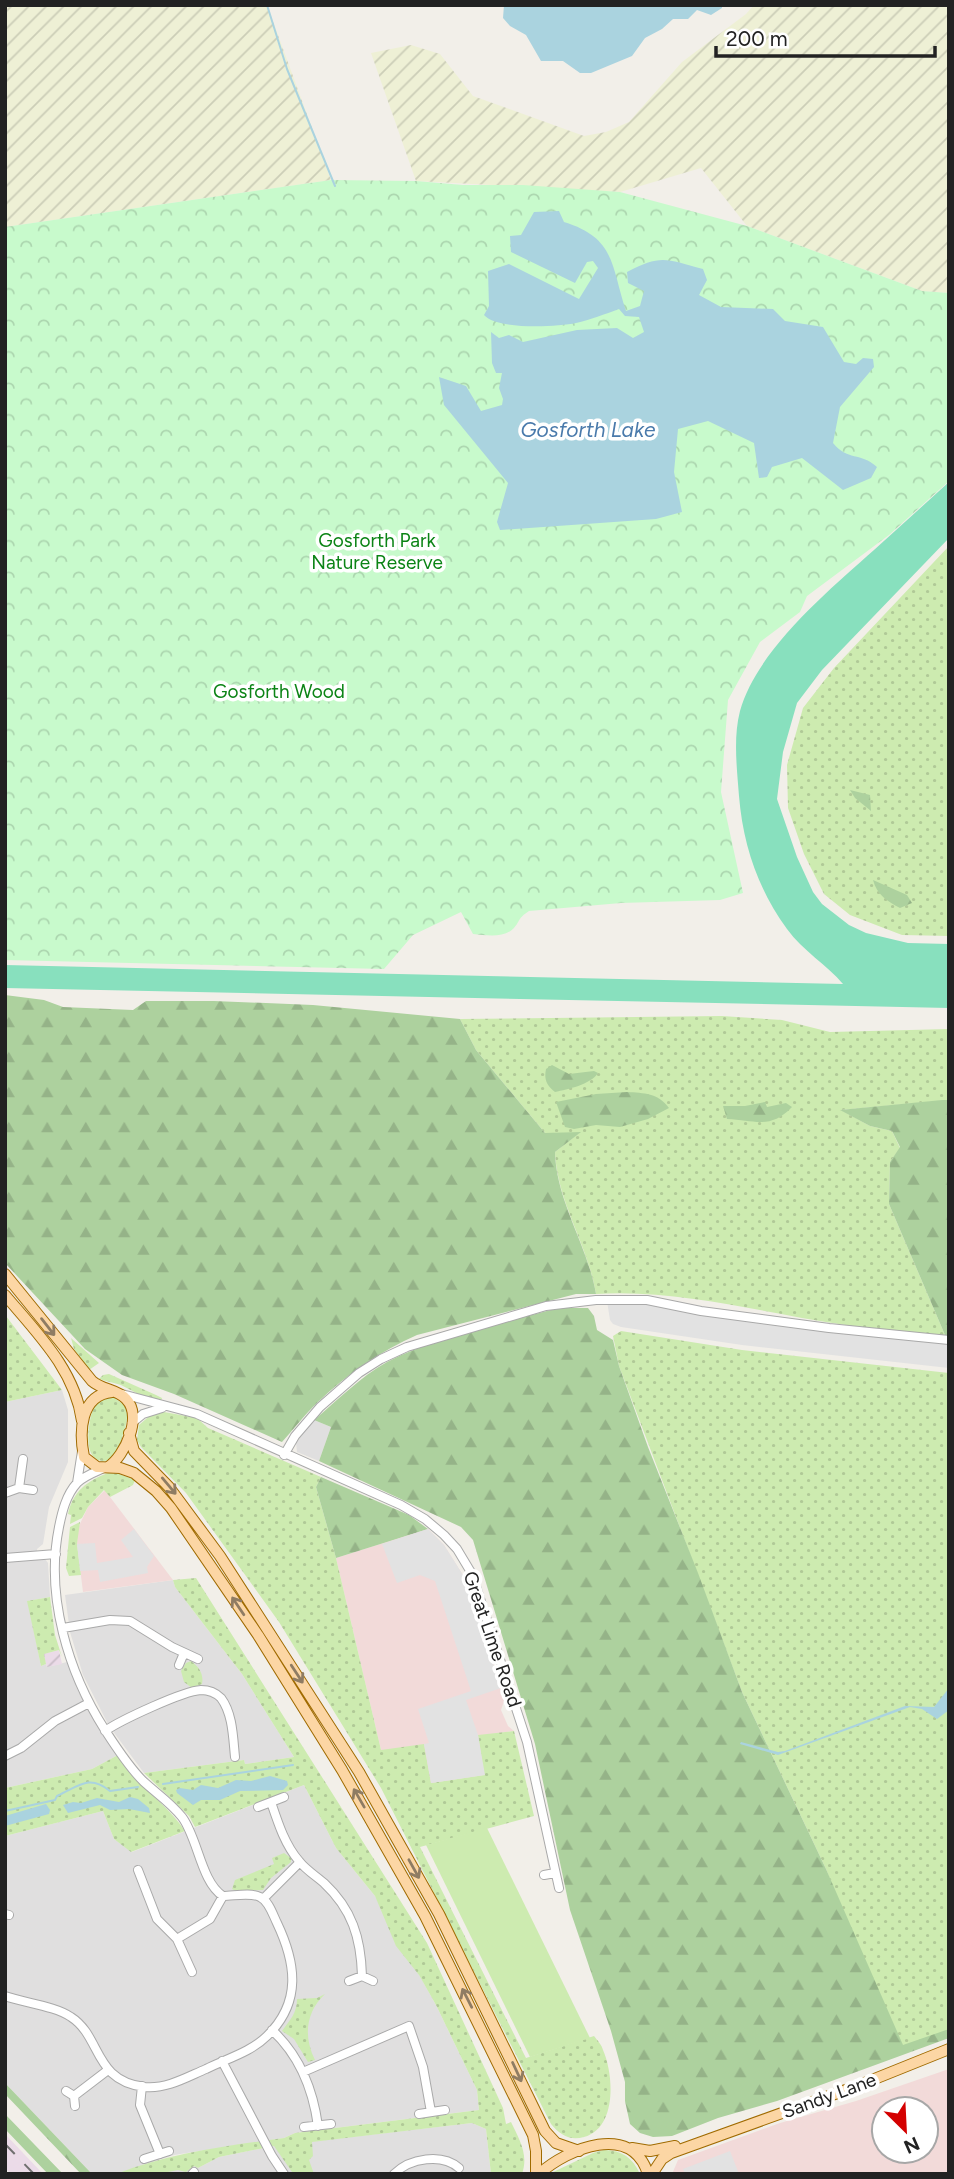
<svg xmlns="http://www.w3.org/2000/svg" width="954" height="2179" viewBox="0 0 954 2179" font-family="Figtree,sans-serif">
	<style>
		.residential { fill: #e0dfdf }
		.commercial { fill: #f2dad9; fill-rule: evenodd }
		.industrial { fill: url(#industrial-furrows) }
		.railway { fill: #ebdbe8 }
		.farmland { fill: url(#farmland-furrows) }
		.grass { fill: url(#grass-dots) }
		.forest { fill: url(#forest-firs) }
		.park { fill: url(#park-crowns) }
		.garden { fill: #cdebb0 }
		.pitch { fill: #88e0be }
		.parking { fill: #e2e2e2 }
		.water { fill: #aad3df }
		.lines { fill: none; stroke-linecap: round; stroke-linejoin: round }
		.stream { stroke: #aad3df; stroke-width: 2 }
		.minor-casing { stroke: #a9a9a9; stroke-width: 10 }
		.major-casing { stroke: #a06b00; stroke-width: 12 }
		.minor { stroke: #fff; stroke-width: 8 }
		.major { stroke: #fcd6a4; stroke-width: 10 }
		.rail { stroke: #707070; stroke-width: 2; stroke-dasharray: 14 14; stroke-linecap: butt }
		.oneway { stroke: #8f7c63 }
		.labels { text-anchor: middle; stroke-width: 7; stroke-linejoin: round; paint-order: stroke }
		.park-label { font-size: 19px; fill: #0c8416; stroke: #fff }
		.street-label { font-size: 19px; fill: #222; stroke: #fff }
		.water-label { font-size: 21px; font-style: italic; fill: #4a7aab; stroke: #fff }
	</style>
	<defs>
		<pattern id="industrial-furrows" width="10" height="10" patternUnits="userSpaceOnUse" patternTransform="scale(1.75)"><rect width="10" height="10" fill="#ebdbe8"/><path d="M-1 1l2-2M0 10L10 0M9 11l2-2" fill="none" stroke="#c9bcc7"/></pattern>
		<pattern id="farmland-furrows" width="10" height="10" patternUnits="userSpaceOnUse" patternTransform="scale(1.75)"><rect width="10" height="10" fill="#eef0d5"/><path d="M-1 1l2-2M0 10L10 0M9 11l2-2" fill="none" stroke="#ccceb7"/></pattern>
		<pattern id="grass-dots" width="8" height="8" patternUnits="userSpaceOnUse" patternTransform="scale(1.75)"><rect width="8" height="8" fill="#cdebb0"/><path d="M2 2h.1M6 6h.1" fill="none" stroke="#b0c997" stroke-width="1.8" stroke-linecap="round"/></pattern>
		<pattern id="forest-firs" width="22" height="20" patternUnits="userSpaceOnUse" patternTransform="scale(1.75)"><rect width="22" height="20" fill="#add19e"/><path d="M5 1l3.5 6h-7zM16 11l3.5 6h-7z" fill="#95b388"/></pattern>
		<pattern id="park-crowns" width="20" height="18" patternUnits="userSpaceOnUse" patternTransform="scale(1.75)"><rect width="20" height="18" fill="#c8facc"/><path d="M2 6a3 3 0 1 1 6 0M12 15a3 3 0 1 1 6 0" fill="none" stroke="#acd6af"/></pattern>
	</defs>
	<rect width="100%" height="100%" fill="#f2efe9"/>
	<path class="residential" d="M 62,1390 L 68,1410 L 68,1462 L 49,1507 L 43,1544 L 37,1549 L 38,1560 L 45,1559 L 48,1563 L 50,1597 L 28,1601 L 41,1666 L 46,1664 L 47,1667 L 67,1662 L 79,1693 L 118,1755 L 92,1769 L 5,1788 L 5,1402 Z
		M 314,1420 L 331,1427 L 319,1461 L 297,1452 L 296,1442 Z
		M 173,1580 L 175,1587 L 242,1674 L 294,1757 L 245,1764 L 244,1760 L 144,1773 L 109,1726 L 83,1675 L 70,1632 L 65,1595 Z
		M 304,1785 L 336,1848 L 375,1896 L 436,2005 L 477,2090 L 479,2110 L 295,2133 L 284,2138 L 174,2155 L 116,2174 L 92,2174 L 5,2083 L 5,1836 L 103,1811 L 114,1839 L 132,1852 Z
		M 472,2123 L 486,2129 L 491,2174 L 158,2174 L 194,2165 L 198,2168 L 219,2157 L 274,2146 Z"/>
	<path class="commercial" d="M 105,1490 L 110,1497 L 173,1580 L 83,1592 L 77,1544 L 78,1528 L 88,1507 Z
		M 428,1529 L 444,1545 L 468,1583 L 505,1698 L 501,1710 L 508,1726 L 514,1731 L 479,1736 L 485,1775 L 431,1783 L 381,1750 L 336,1558 Z
		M 949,2069 L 949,2174 L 672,2174 L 678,2160 L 780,2123 L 856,2101 ZM 884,2109 L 926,2109 L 926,2151 L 884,2151 Z"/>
	<path class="industrial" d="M 59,1650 L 62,1664 L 47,1667 L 43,1654 Z"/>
	<path class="railway" d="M 5,2134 L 43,2174 L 11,2174 L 5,2168 Z"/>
	<path class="farmland" d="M 5,5 L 267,5 L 331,180 L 5,227 Z
		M 754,5 L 949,5 L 949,293 L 922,291 L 747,226 L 701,168 L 620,192 L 416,181 L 371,53 L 411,45 L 440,54 L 473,96 L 584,136 L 606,132 L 629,122 L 682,62 L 746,14 Z"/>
	<path class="grass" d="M 949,546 L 949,936 L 902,935 L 850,915 L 824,894 L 804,854 L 788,808 L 787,765 L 803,708 L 834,668 Z
		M 722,1016 L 782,1020 L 830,1032 L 949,1029 L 949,1100 L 841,1110 L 870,1126 L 892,1131 L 900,1148 L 890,1162 L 889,1204 L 945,1335 C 910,1332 874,1330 839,1324 C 759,1312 678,1289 596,1294 C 588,1245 557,1202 555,1152 L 579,1133 L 545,1133 L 476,1050 L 460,1019 Z
		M 6,1316 L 62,1390 L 5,1402 Z
		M 621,1331 L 742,1350 L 949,1373 L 949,2036 L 899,2052 L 826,1869 L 742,1692 L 619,1366 L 613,1336 Z
		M 71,1338 L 99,1363 L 89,1370 L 74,1349 Z
		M 109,1374 L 156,1395 L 162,1398 L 161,1402 L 148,1399 L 121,1385 L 99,1379 L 103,1375 Z
		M 113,1397 L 124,1405 C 130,1416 126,1425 122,1437 C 121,1441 121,1449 118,1453 C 112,1462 97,1465 91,1453 C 85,1442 90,1410 97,1400 Z
		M 164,1412 L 197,1418 L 208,1428 L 321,1477 L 316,1487 L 336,1558 L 381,1750 L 424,1744 L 431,1783 L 484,1775 L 478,1735 L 514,1731 L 534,1816 L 420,1847 L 526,2058 L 594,2036 C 597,2040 602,2045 603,2050 C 614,2075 617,2128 584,2137 C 570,2141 560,2135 551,2124 L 381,1788 L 279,1622 L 186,1493 L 141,1447 L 137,1440 L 139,1425 L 153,1413 Z
		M 108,1473 L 119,1474 L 135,1480 L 133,1485 L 110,1497 L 104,1490 L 88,1507 L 82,1518 L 70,1524 L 71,1515 L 68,1514 C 73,1491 87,1481 108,1473 Z
		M 80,1522 L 77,1544 L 81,1575 L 69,1576 L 66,1568 L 70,1527 Z
		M 196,1578 L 427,1943 L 503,2108 L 506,2124 L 511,2122 C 519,2139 529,2154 522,2174 L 491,2174 L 486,2129 L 472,2123 L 312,2142 L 313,2156 L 309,2160 L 314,2174 L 292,2172 L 274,2146 L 219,2157 L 198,2168 L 194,2166 L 186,2172 L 178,2170 L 158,2174 L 116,2174 C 170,2153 226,2146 284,2138 L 295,2133 L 479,2110 L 477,2090 L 436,2005 L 419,1975 L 396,1946 L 375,1896 L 336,1848 L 304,1785 L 195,1827 L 189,1816 L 144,1773 L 244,1760 L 245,1764 L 294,1757 L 242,1674 L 175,1587 L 173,1580 Z
		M 50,1597 L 55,1635 L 62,1657 L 59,1650 L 44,1654 L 46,1664 L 41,1666 L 27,1601 Z
		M 191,1661 C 199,1667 204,1674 202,1684 L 192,1688 L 184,1682 L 181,1671 L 186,1663 Z
		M 118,1755 C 135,1785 166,1802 185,1831 L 131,1852 L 114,1839 L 103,1811 L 5,1836 L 5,1788 L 92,1769 Z
		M 284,1853 L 291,1858 L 291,1862 L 271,1878 L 263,1890 L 236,1891 L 232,1889 L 235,1880 L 274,1864 L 272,1858 Z
		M 325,1994 C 306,2012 303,2036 315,2060 L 308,2062 L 294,2039 L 282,2031 C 290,2020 297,2013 297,1999 L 317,1998 Z
		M 604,2150 C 622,2150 633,2158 640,2174 L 549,2174 L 593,2153 Z"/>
	<path class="forest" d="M 850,790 L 870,795 L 871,811 L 855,798 Z
		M 873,880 L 907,895 L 912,903 L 900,908 C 887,901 877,895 873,880 Z
		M 5,995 L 44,1000 L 63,1007 L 133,1010 L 146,1001 L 214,1001 L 313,1005 L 460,1019 L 476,1050 L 545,1133 L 581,1132 L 555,1152 C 556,1201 588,1246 596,1294 L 576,1294 L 417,1335 C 381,1351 347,1374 318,1402 C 305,1414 294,1429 282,1442 L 174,1394 L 122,1375 L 85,1349 L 5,1263 Z
		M 552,1065 L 569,1074 L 594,1071 L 598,1073 C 590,1085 568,1089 555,1092 C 546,1085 544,1079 546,1069 Z
		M 627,1092 C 644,1093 658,1093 669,1108 L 648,1119 L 620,1127 L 596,1125 L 574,1129 L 565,1127 L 556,1102 L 596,1094 Z
		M 942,1100 L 949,1100 L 949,1335 L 945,1335 L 889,1204 L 890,1162 L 900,1147 L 892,1131 L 870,1126 L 840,1110 Z
		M 765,1102 L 767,1107 L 786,1103 L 792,1107 C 770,1130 755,1120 727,1119 L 723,1106 L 745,1106 Z
		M 558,1308 L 588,1308 L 594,1316 L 597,1330 L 613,1340 L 619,1366 L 648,1447 L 698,1573 L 742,1692 L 826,1869 L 903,2045 L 949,2029 L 949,2038 L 777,2101 L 718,2118 L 672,2136 L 653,2137 L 640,2133 L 630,2124 L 625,2101 L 625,2082 L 611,2031 L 570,1910 L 535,1744 L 473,1540 L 461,1527 L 319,1461 L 331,1427 L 314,1420 C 338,1400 360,1377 387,1362 C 437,1336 504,1323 558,1308 Z
		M 321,1477 L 409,1515 L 428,1529 L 336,1558 L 316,1487 Z
		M 5,2083 L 92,2174 L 81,2174 L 5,2094 Z
		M 5,2114 L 63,2174 L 48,2174 L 5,2129 Z"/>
	<path class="park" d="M 331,180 L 416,181 L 463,185 L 523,185 L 620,192 L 747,226 L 922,291 L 949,293 L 949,481 L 889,535 L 807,596 L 800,612 L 760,642 L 728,700 L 721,792 L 743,893 L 720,900 L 621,903 L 529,911 C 517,919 521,920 514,928 C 504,939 485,935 473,934 L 461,912 L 413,935 L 384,969 L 5,960 L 5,227 Z"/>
	<path class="garden" d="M 487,1828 L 590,2038 L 530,2057 L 426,1845 Z"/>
	<path class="pitch" d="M 949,482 L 949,538 L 822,670 L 797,703 L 783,752 L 777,799 L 797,857 L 813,892 L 822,904 L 849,925 L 866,933 L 908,943 L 949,944 L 949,1008 L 5,988 L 5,965 L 843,984 C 827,965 803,951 787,929 C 758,889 743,845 739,796 C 737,769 733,738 740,711 C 757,650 828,591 874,550 C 899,527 924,505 949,482 Z"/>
	<path class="parking" d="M 607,1301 L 647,1301 L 949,1341 L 949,1368 L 742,1345 L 621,1327 L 613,1324 L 610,1320 Z
		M 134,1529 L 154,1556 L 147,1567 L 148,1573 L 100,1582 L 98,1570 L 80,1571 L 77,1544 L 95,1543 L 97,1563 L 133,1557 L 121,1540 Z
		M 428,1529 L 444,1545 L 468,1583 L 501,1688 L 466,1700 L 478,1735 L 485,1775 L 431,1783 L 424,1744 L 429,1743 L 418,1709 L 471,1691 L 435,1581 L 420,1575 L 397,1583 L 382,1544 Z
		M 730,2151 L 739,2174 L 685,2174 L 683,2169 Z"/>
	<path class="water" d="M 504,5 L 722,5 L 722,8 L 711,15 L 697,10 L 688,19 L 673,19 L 662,29 L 645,38 L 632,56 L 591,73 L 580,73 L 563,61 L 541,61 L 526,35 L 510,26 L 503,18 Z
		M 559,211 L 564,222 C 616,238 611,266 626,311 L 640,306 L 644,291 L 628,283 L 627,272 C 661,254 666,259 703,269 L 707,280 L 699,295 L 721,307 L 773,309 L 785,321 L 823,327 L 844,362 L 856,364 L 863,358 L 873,359 L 874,367 L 840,407 L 833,443 C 847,461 861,452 877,467 L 871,478 L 843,490 L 802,458 L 772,467 L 767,477 L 759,478 L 754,443 L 708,421 L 678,429 L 674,472 L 682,512 L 656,519 L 500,530 L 497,522 L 508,483 L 444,405 L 439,377 L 466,386 L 481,411 L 502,405 L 503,399 L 499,388 L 502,373 L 496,373 L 492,363 L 491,332 L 499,338 L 509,335 L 523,342 L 577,330 L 617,328 L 633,338 L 644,332 L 639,317 L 625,316 L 619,309 C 605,314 590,320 576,323 C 556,327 497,330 484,315 L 489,306 L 488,271 L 509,264 L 579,299 L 598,268 L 593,261 L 587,262 L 575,283 L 511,252 L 510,236 L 521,235 L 534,212 Z
		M 949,1688 L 949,1710 L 937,1719 L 922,1709 L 910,1707 L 778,1755 L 740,1744 L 741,1742 L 778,1752 L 785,1751 L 905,1706 L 934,1707 Z
		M 270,1776 L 287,1781 L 288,1785 L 283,1790 L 240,1791 L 220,1800 L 201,1800 L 193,1805 L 177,1793 L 176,1790 L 180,1788 L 193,1790 L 201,1785 L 218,1788 L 236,1780 L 251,1781 Z
		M 130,1797 L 138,1799 L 149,1808 L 150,1813 L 129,1809 L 110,1810 L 100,1805 L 68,1813 L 63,1805 L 73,1802 L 81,1803 L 97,1798 L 119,1802 Z
		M 46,1804 L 50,1810 L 49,1814 L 5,1826 L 5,1816 Z"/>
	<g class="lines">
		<path class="stream" d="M 267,5 L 287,69 L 335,186
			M 163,1784 L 293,1765
			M 5,1811 L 55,1800 L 57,1796 C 79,1786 89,1774 110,1791 L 138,1787"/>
		<defs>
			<path id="minor" d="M 122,1394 L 197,1414 L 401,1505 L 425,1519 L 444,1535 L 457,1549 L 472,1574 L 527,1742 L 559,1888
				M 132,1423 L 143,1414 L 162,1408
				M 284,1455 L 295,1436 L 320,1407 L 359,1373 L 381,1359 L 407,1347 L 546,1306 L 596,1300 L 647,1300 L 701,1311 L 829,1328 L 949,1340
				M 77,1483 L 82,1451
				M 19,1488 L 23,1459
				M 5,1493 L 19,1488 L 33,1490
				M 5,1558 L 56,1554
				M 63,1628 L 110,1620 L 130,1621 L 172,1647 L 198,1659
				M 179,1665 L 184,1653
				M 105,1731 C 121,1720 183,1691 201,1690 C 209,1690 216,1693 221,1698 C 233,1714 233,1738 235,1757
				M 5,1756 L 21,1748 L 55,1721 L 89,1703
				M 271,1802 C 278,1823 285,1845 299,1861 C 306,1870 316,1876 324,1883 C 352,1909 361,1938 362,1976
				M 258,1807 L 284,1797
				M 138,1870 L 157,1919 L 177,1939
				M 544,1875 L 555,1873
				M 264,1898 L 300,1862
				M 5,1914 L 9,1915
				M 192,1972 L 177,1939 L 210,1919 L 223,1896
				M 349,1981 L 362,1976 L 373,1981
				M 5,1996 C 25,2003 55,2006 71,2017 C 102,2037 93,2081 145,2087 C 167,2089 187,2077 206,2069 C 226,2059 251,2052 267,2036 C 302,2002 296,1963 277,1923 C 273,1915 269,1901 260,1897 C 250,1892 234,1896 223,1896 C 201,1882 198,1838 182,1817 C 171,1803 156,1793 143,1781 C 128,1766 116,1747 105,1730 C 68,1672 45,1596 59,1527 C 62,1512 66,1495 77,1483 C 84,1476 95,1472 104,1468
				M 272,2030 C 299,2055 313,2089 318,2126
				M 222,2061 L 272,2156 L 284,2174
				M 303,2072 L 409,2026 L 423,2067 L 431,2112
				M 142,2086 L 140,2105 L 160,2154
				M 66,2091 L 74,2096 L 75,2106
				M 74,2096 L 108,2070
				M 419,2114 L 445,2110
				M 304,2127 L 331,2124
				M 144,2159 L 169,2151
				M 192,2174 L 194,2172
				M 394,2174 C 410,2158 442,2153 459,2168"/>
			<path id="major" d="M 5,1274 L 92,1381 C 102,1390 117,1389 126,1399 C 143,1416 125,1456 108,1467
				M 5,1295 C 37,1333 75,1370 82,1421
				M 112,1392 C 80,1395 79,1432 84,1457 L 97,1467 L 120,1468 L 134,1473 L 156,1491 L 171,1508 L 258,1635 L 342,1770 L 425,1916 L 533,2135 L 536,2151 L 536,2174
				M 129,1433 L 134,1451 L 169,1487 L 220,1556 L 359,1772 L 439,1914 L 545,2131 L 556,2143 L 579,2151
				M 632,2148 L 650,2151 L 675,2146
				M 539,2174 C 568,2148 632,2122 648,2174
				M 652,2174 L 662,2159 L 671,2153 L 857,2086 L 949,2049"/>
		</defs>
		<use href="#minor" class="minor-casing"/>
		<use href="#major" class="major-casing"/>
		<use href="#minor" class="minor"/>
		<use href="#major" class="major"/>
		<path class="rail" d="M 5,2144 L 34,2174"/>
	</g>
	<defs><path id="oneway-shaft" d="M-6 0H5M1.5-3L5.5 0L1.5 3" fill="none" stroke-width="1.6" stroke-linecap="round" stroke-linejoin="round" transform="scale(1.75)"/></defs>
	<g class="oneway">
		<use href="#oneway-shaft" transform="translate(48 1327) rotate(52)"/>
		<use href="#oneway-shaft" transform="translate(169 1486) rotate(50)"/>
		<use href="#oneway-shaft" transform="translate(238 1606) rotate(-124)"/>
		<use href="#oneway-shaft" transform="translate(297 1674) rotate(57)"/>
		<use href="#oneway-shaft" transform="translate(359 1798) rotate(-120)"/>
		<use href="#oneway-shaft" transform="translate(414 1869) rotate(61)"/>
		<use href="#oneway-shaft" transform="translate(467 1998) rotate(-117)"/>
		<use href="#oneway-shaft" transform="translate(517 2072) rotate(65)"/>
	</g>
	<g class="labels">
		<g class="park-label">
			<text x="377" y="547">Gosforth Park<tspan x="377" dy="22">Nature Reserve</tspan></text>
			<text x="279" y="698">Gosforth Wood</text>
		</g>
		<g class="street-label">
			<text transform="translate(493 1639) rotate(71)" y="7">Great Lime Road</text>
			<text transform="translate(829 2095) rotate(-20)" y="7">Sandy Lane</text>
		</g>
		<g class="water-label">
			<text x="588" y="437">Gosforth Lake</text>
		</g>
	</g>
	<rect width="954" height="2179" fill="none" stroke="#222222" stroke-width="14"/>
	<g transform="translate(905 2130) rotate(156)"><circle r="33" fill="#ffffff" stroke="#a7a7a7" stroke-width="2"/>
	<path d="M0-5L12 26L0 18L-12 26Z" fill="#d40000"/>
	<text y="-10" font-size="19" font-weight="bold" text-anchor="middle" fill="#222222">N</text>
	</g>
	<path d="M716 46v10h219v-10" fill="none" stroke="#222222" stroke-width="3.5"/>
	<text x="726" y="46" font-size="21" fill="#222222" stroke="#ffffff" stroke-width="5" paint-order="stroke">200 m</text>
</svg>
